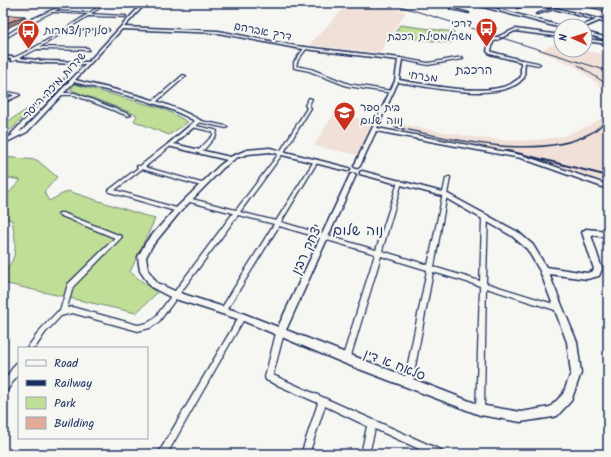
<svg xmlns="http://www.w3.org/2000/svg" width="611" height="457" viewBox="0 0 611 457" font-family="Kalam,'Playpen Sans Hebrew',sans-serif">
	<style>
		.built { fill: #f0e0d7 }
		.green { fill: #c0de96; stroke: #6e867a }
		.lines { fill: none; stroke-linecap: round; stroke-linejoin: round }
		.minor-casing { stroke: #1b2f5e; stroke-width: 2.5 }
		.tertiary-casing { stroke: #1b2f5e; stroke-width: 3 }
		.secondary-casing { stroke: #1b2f5e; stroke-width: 3 }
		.minor { fill: #f6f6f2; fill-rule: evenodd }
		.tertiary { fill: #f6f6f2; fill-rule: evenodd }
		.secondary { fill: #f6f6f2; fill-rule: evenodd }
		.rail-far2 { stroke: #1b2f5e; stroke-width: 1 }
		.rail-far1 { stroke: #1b2f5e; stroke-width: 1.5 }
		.rail { stroke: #1b2f5e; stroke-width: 2 }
		.shaded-wall { fill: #9e786a; stroke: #1b2f5e }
		.building { fill: #e2ab98; stroke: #1b2f5e }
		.labels { text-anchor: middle; stroke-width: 4; stroke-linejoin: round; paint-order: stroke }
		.far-poi-label { font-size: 11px; fill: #1b2f5e; stroke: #f6f6f2; text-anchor: start }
		.far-street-label { font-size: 11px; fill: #1b2f5e; stroke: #f6f6f2 }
		.far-neighbourhood-label { font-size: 12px; fill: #1b2f5e; stroke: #f6f6f2 }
		.street-label { font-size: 13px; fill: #1b2f5e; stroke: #f6f6f2 }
		.neighbourhood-label { font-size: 14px; fill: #1b2f5e; stroke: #f6f6f2 }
	</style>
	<rect width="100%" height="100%" fill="#f6f6f2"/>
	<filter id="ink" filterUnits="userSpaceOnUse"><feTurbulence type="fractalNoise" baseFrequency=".025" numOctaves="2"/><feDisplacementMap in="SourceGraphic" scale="8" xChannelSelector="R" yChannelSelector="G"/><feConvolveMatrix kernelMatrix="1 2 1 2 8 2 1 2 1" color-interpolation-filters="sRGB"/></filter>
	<g filter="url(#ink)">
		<path class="built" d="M 3,3 L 29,4 L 65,3 L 55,6 L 41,6 L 32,10 L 15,8 L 3,12 Z
			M 349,3 L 375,3 L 406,12 L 379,53 L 309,45 Z
			M 553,44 L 561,46 L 561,50 L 582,50 L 608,55 L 608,182 L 508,152 L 392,128 L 393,123 L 479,138 L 513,141 L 537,140 L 564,136 L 590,125 L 602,118 L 606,108 L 605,97 L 601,87 L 577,67 L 540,51 Z
			M 334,114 L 373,121 L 358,155 L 314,146 Z"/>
		<path class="green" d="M 400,25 L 454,32 L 450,43 L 393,36 Z
			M 74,84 L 164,109 L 188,122 L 169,135 L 134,121 L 137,115 L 71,90 Z
			M 35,105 L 13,128 L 3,134 L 3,124 Z
			M 3,157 L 37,160 L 57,177 L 44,192 L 49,201 L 68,191 L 155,219 L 130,272 L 157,293 L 136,313 L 3,283 C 3,270 6,271 12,261 C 18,250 14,232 12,220 L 3,218 L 3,199 L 21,180 L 3,177 Z"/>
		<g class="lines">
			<defs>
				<path id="minor" d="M 68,3 L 71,3 L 54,11 L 89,13 L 105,3 L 108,3 L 90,14 L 126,16 L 125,17 L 88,16 L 66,30 L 108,29 L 109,30 L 108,31 L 64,32 L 40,47 L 88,48 L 89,50 L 37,49 L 13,61 L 11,61 L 11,59 C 39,47 63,30 88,14 L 52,12 L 34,21 L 4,39 L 3,39 L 3,37 L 32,19 Z
					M 469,3 L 472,3 L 454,9 L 469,13 L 450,9 Z
					M 530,3 L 534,3 L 517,8 L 516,7 Z
					M 575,3 L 579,3 L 608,9 L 608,11 Z
					M 553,9 L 555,9 L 538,14 L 536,14 Z
					M 305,47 L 307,48 L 298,60 L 296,66 L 311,69 L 349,84 L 392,91 L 394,92 L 392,93 L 347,86 L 309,71 L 294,68 L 294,62 Z
					M 462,57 L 463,58 L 463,59 L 428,65 L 399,59 L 400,58 L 428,63 Z
					M 523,60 L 538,63 L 540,64 L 538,65 L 522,62 L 522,60 Z
					M 183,75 L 186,76 L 156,102 L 154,102 L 154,100 Z
					M 3,91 L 18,94 L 20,95 L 3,103 L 3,101 L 14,95 L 3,93 Z
					M 59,93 L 75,93 L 131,115 L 128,116 L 74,95 L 59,95 Z
					M 309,98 L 312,99 L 309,105 L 311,108 L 284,152 L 240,212 L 276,221 L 314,161 L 314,160 L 318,160 L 318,161 L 281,222 L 376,250 L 398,182 L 400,180 L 402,181 L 402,182 L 382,251 L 428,265 L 446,178 L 448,177 L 450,177 L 450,178 L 434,267 L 480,281 L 482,216 L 483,215 L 487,215 L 488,216 L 486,283 L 560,306 L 561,308 L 560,310 L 558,311 L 486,288 L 484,410 L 483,413 L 480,414 L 477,413 L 476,410 L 480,286 L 433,272 L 412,383 L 411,386 L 408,387 L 405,386 L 404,383 L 427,270 L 381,256 L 350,359 L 349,362 L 346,363 L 343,362 L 342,359 L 375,254 L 279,226 L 225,313 L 223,314 L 221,313 L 220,311 L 221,309 L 274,224 L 238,215 L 158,323 L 150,328 L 138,331 L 72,313 L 61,316 L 45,333 L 35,348 L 27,348 L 41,329 L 57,312 L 60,311 L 68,284 L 115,238 L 59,215 L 58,214 L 59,213 L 63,213 L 121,236 L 122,237 L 73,287 L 67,308 L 72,307 L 138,325 L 147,323 L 154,319 L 233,213 L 186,201 L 185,200 L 186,199 L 188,198 L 236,210 L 280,152 L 307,108 L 305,105 Z
					M 197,120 L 226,126 L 228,127 L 226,128 L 198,122 L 196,121 Z
					M 192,125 L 215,130 L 217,131 L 216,136 L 201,153 L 197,153 L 197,152 L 213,135 L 213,132 L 192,127 Z
					M 168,144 L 172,144 L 172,145 L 145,167 L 205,184 L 205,186 L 201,186 L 142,169 L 115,190 L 180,209 L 181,210 L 180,211 L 178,212 L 109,192 L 109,190 L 138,168 L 137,167 L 137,166 L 140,166 Z
					M 242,314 L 244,315 L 245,317 L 244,319 L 167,454 L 158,454 L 240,315 Z
					M 280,330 L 282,331 L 284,333 L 273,375 L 443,451 L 444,454 L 430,454 L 375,429 L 369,454 L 361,454 L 367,426 L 325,406 L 309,454 L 301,454 L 318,403 L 266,380 L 265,377 L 276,333 L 278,331 Z
					M 19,362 L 19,373 L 6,392 L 3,393 L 3,382 L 16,363 Z"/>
				<path id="tertiary" d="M 143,3 L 146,3 L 124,27 L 218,31 L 296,46 L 400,58 L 402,59 L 399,80 C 429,85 483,97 511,84 C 514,82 518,79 521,77 L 521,62 L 490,54 L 487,51 L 490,40 L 515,29 L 561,35 L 561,37 L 515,31 L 493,42 L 491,51 L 492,52 L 525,61 L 524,78 C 521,80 518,84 515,85 C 488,100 428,87 398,82 L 377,128 L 522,155 L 608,185 L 608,189 L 521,158 L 376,131 L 360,166 L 357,168 L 355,167 L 354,166 L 395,81 L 398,60 L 296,48 L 218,33 L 122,29 L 75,80 C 118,91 161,98 200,120 L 200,122 L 174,144 L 230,157 L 247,150 L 270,148 L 349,168 L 350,169 L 347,171 L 270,152 L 248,154 L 236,158 L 223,168 L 180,212 L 152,246 L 146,257 L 148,270 L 157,283 L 177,292 L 242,313 L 278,327 L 350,175 L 351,174 L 355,174 L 356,175 L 286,330 L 480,405 L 521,412 L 550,407 L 563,394 L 571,373 L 567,342 L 540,271 L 527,249 L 512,236 L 442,196 L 360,174 L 360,172 L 362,171 L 446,193 L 518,232 L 533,245 L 546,267 L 587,273 L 593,271 L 594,269 L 582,232 L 586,229 L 608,231 L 608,237 L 591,235 L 602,269 L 599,276 L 587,279 L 549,274 L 577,342 L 581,373 L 571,401 L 557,416 L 553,417 L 521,422 L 480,415 L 346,364 L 241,320 L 172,298 L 151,287 L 140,271 L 138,257 L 146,242 L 176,208 L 219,166 L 227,160 L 168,146 L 168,144 L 195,121 C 157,100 115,93 74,82 L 27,132 L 3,144 L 3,140 L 13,135 L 11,134 L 12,133 L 65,79 L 67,79 L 67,81 L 19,132 L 23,130 L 86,64 L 45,63 L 3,58 L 3,56 L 45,61 L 88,62 Z
					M 532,3 L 536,3 L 598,19 L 601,18 L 601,19 L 608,21 L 608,23 L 599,21 L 585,27 L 584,25 L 596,20 Z
					M 585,39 L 608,42 L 608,44 L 585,41 Z"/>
				<path id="secondary" d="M 469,3 L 475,3 L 561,26 L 561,28 Z
					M 585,32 L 608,38 L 608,40 L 585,34 Z"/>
			</defs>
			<use href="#minor" class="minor-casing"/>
			<use href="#tertiary" class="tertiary-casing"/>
			<use href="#secondary" class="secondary-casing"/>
			<use href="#minor" class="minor"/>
			<use href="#tertiary" class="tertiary"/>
			<use href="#secondary" class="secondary"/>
			<path class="rail-far2" d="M 390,3 L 608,71
				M 578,65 L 608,85"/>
			<path class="rail-far1" d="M 395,127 C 449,139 538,161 589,134 C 596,131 602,124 608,119"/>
			<path class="rail" d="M 505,150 L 608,176"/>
		</g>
		<path class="shaded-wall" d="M 25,16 L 27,19 L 11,26 L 3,32 L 3,27 L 9,22 Z"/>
		<path class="building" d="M 11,15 L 25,16 L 9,22 L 3,27 L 3,18 Z"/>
	</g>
	<defs>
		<symbol id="bus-pin" viewBox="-11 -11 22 30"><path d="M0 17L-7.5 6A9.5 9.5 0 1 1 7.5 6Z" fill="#c8321e" stroke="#f6f6f2"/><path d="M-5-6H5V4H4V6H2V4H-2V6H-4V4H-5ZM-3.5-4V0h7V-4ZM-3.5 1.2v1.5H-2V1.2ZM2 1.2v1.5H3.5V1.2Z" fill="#fff"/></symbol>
		<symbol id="school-pin" viewBox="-11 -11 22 30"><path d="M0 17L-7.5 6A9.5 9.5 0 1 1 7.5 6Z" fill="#c8321e" stroke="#f6f6f2"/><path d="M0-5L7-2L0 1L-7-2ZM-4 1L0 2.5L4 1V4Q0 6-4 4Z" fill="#fff"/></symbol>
	</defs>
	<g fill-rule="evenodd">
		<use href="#bus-pin" x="474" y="16" width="25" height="34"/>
		<use href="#bus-pin" x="16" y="18" width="25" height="34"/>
		<use href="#school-pin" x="332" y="100" width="25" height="34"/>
	</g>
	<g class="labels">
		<g class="far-poi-label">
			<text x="472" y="27" text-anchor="end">דרכי<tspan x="472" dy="13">משה/מסילת רכבת</tspan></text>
			<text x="44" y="34">סלניקין/צמרות</text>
			<text x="360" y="111">בית ספר<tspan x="360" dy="13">נווה שלום</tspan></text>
		</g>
		<g class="far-street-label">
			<text transform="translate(263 31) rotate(11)" y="4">דרך אברהם</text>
			<text transform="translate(423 76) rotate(7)" y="4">מזרחי</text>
			<text transform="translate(54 85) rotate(-47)" y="4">שדרות מיכה רייסר</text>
		</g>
		<g class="far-neighbourhood-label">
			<text x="474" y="74">הרכבת</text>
		</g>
		<g class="street-label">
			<text transform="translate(306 249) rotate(-65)" y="5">יצחק רבין</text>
			<text transform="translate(395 364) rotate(21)" y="5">סלאח א דין</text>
		</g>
		<g class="neighbourhood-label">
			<text x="358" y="235">נוה שלום</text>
		</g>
	</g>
	<rect width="611" height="457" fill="none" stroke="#f6f6f2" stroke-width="16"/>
	<rect x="8" y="8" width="595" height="441" fill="none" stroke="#1b2f5e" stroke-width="1.5" filter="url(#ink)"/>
	<rect x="18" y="347" width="130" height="92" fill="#f6f6f2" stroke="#9ea6b7"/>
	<rect x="26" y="360" width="20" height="6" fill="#f6f6f2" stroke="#9ea6b7"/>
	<text x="54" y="367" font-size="12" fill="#1b2f5e">Road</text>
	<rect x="26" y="380" width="20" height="6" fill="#1b2f5e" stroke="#9ea6b7"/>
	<text x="54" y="387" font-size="12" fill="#1b2f5e">Railway</text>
	<rect x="26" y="397" width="20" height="12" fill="#c0de96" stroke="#9ea6b7"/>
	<text x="54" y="407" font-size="12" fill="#1b2f5e">Park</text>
	<rect x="26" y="417" width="20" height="12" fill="#e2ab98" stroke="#9ea6b7"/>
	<text x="54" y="427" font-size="12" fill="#1b2f5e">Building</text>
	<g transform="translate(573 38) rotate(273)"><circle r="19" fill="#f6f6f2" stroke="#9ea6b7"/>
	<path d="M0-3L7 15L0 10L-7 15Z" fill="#c8321e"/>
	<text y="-6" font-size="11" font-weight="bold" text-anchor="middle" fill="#1b2f5e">N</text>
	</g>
</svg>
